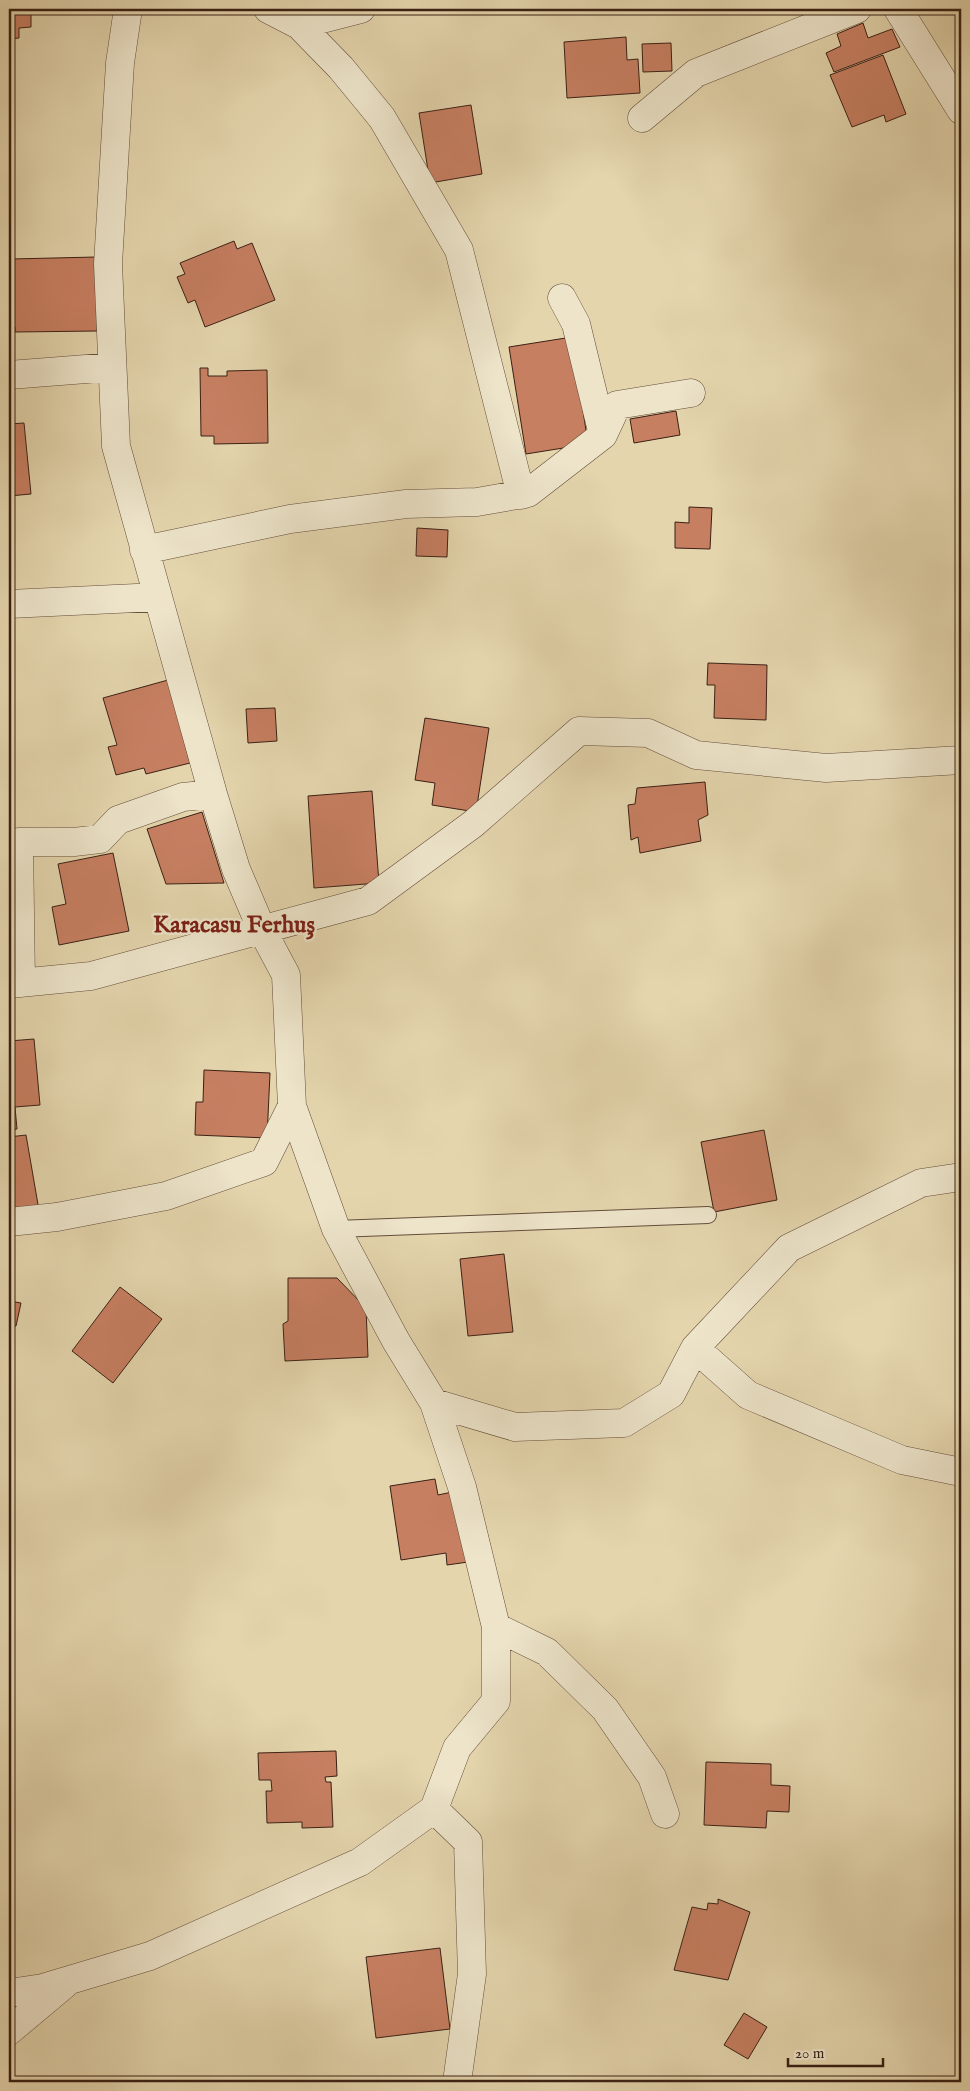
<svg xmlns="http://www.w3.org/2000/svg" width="970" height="2091" viewBox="0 0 970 2091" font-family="'IM FELL English',serif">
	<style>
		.building { fill: #c77f62; stroke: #3a2014 }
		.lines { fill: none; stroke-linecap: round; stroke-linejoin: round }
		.service-casing { stroke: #644d3a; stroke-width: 18 }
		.minor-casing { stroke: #644d3a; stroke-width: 29 }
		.service { stroke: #ede4ca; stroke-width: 16 }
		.minor { stroke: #ede4ca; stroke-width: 28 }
		.labels { text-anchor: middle; stroke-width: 5; stroke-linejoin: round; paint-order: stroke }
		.district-label { font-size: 24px; font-weight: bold; fill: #7a1f14; stroke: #ede4ca }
	</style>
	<rect width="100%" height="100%" fill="#e4d5ad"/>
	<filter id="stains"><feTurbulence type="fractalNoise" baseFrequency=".004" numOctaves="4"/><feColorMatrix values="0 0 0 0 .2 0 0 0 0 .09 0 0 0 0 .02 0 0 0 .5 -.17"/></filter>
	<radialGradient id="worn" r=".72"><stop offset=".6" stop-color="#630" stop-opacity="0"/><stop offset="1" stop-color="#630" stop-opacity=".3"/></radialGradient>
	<path class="building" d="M 9,9 L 31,9 L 31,27 L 19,28 L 19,38 L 9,39 Z
		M 863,23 L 868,38 L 892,29 L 900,47 L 834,72 L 826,53 L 841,46 L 837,34 Z
		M 626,37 L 627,60 L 638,59 L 640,93 L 567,98 L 564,42 Z
		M 671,43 L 672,71 L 643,72 L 642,44 Z
		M 883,55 L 906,114 L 886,122 L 884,115 L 852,127 L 830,75 Z
		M 471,105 L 482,174 L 430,183 L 419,113 Z
		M 234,241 L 237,249 L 252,243 L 275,300 L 205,327 L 195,300 L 188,303 L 177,277 L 185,274 L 180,263 Z
		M 96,257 L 97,331 L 15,332 L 15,327 L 9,327 L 9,296 L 11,296 L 11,259 Z
		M 572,337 L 588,444 L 526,454 L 509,347 Z
		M 200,368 L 208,368 L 208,376 L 227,376 L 227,371 L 267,370 L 268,443 L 214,444 L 214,436 L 201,436 Z
		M 676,411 L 680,435 L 634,443 L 630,419 Z
		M 24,423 L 31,494 L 9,496 L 9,424 Z
		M 689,507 L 712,508 L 710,549 L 675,548 L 675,522 L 689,523 Z
		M 417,528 L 448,530 L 447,557 L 416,556 Z
		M 708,663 L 767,665 L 766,720 L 714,718 L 715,685 L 707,685 Z
		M 168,680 L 190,763 L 146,774 L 144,768 L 116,775 L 108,747 L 117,745 L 103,698 Z
		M 275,708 L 277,741 L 248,743 L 246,709 Z
		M 425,718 L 489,728 L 476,812 L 432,805 L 435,783 L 415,780 Z
		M 705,782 L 708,815 L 698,820 L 701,841 L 640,853 L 638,837 L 631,840 L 628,805 L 635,804 L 637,788 Z
		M 372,791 L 379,883 L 314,888 L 308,796 Z
		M 202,812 L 224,883 L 166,884 L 147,829 Z
		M 113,853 L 129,931 L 59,945 L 52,907 L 66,904 L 58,864 Z
		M 34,1039 L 40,1105 L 15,1107 L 17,1129 L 9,1130 L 9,1041 Z
		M 204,1070 L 270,1073 L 267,1138 L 195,1135 L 196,1102 L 203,1102 Z
		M 764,1130 L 777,1200 L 714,1212 L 701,1142 Z
		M 26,1135 L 40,1216 L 9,1219 L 9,1137 Z
		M 504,1254 L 513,1332 L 468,1336 L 460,1259 Z
		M 288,1278 L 337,1278 L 366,1308 L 368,1357 L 285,1361 L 283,1324 L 288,1321 Z
		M 120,1287 L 162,1319 L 113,1383 L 72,1351 Z
		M 9,1301 L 21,1303 L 16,1326 L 11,1326 L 9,1337 Z
		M 435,1479 L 438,1495 L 457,1491 L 468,1562 L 447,1565 L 446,1553 L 401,1560 L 390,1486 Z
		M 336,1751 L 337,1776 L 325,1777 L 326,1782 L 331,1782 L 333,1827 L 302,1828 L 302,1822 L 267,1823 L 266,1791 L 272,1791 L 271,1780 L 259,1780 L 258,1753 Z
		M 706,1762 L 771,1764 L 771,1785 L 790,1786 L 789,1812 L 767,1811 L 766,1828 L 704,1825 Z
		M 718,1899 L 750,1912 L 728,1980 L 674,1970 L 692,1907 L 707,1910 L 708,1903 L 718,1904 Z
		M 440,1948 L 450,2029 L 376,2038 L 366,1957 Z
		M 744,2013 L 767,2027 L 748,2059 L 724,2045 Z"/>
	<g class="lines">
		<defs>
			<path id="service" d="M 336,1229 L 708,1215"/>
			<path id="minor" d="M 268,9 L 299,25 L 361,9
				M 898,9 L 961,110
				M 299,25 L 341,68 L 382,118 L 459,250 L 521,495
				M 642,118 L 696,73 L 857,9
				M 562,298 L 576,324 L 603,435
				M 9,375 L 112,367
				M 144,550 L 290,519 L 406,504 L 477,502 L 528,493 L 603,435 L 617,405 L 691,393
				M 9,604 L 158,597
				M 21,983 L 19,842 L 74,842 L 100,839 L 118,820 L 183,797 L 213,794
				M 9,984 L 91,976 L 368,901 L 473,824 L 579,731 L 648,733 L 696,755 L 826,768 L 961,760
				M 9,1222 L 57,1217 L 166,1196 L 264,1162 L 292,1106 L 286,975 L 262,930 L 236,869 L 213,794 L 116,446 L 108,264 L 120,63 L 128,9
				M 695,1348 L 748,1395 L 902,1460 L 961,1472
				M 434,1403 L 515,1427 L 624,1423 L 671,1394 L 695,1348 L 789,1248 L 921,1183 L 961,1177
				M 496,1627 L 547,1652 L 605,1709 L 652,1777 L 665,1814
				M 434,1809 L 468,1842 L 472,1974 L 457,2082
				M 9,1993 L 43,1988 L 150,1956 L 360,1862 L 434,1809 L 457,1748 L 496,1701 L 496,1627 L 462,1487 L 434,1403 L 396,1341 L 336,1229 L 292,1106
				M 9,2031 L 64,1985"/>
		</defs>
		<use href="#service" class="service-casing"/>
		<use href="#minor" class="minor-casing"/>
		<use href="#service" class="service"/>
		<use href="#minor" class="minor"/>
	</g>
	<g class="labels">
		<g class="district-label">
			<text x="234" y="932">Karacasu Ferhuş</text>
		</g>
	</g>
	<rect width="970" height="2091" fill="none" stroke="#e4d5ad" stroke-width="30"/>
	<rect x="10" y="10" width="950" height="2071" fill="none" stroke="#3a2014" stroke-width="2.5"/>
	<rect x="15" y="15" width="940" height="2061" fill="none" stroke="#3a2014"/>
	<path d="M788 2058v8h95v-8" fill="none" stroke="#3a2014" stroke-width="2.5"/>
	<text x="795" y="2058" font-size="15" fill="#3a2014" stroke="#ede4ca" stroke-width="4" paint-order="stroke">20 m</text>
	<rect width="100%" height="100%" filter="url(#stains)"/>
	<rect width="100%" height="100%" fill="url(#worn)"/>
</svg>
